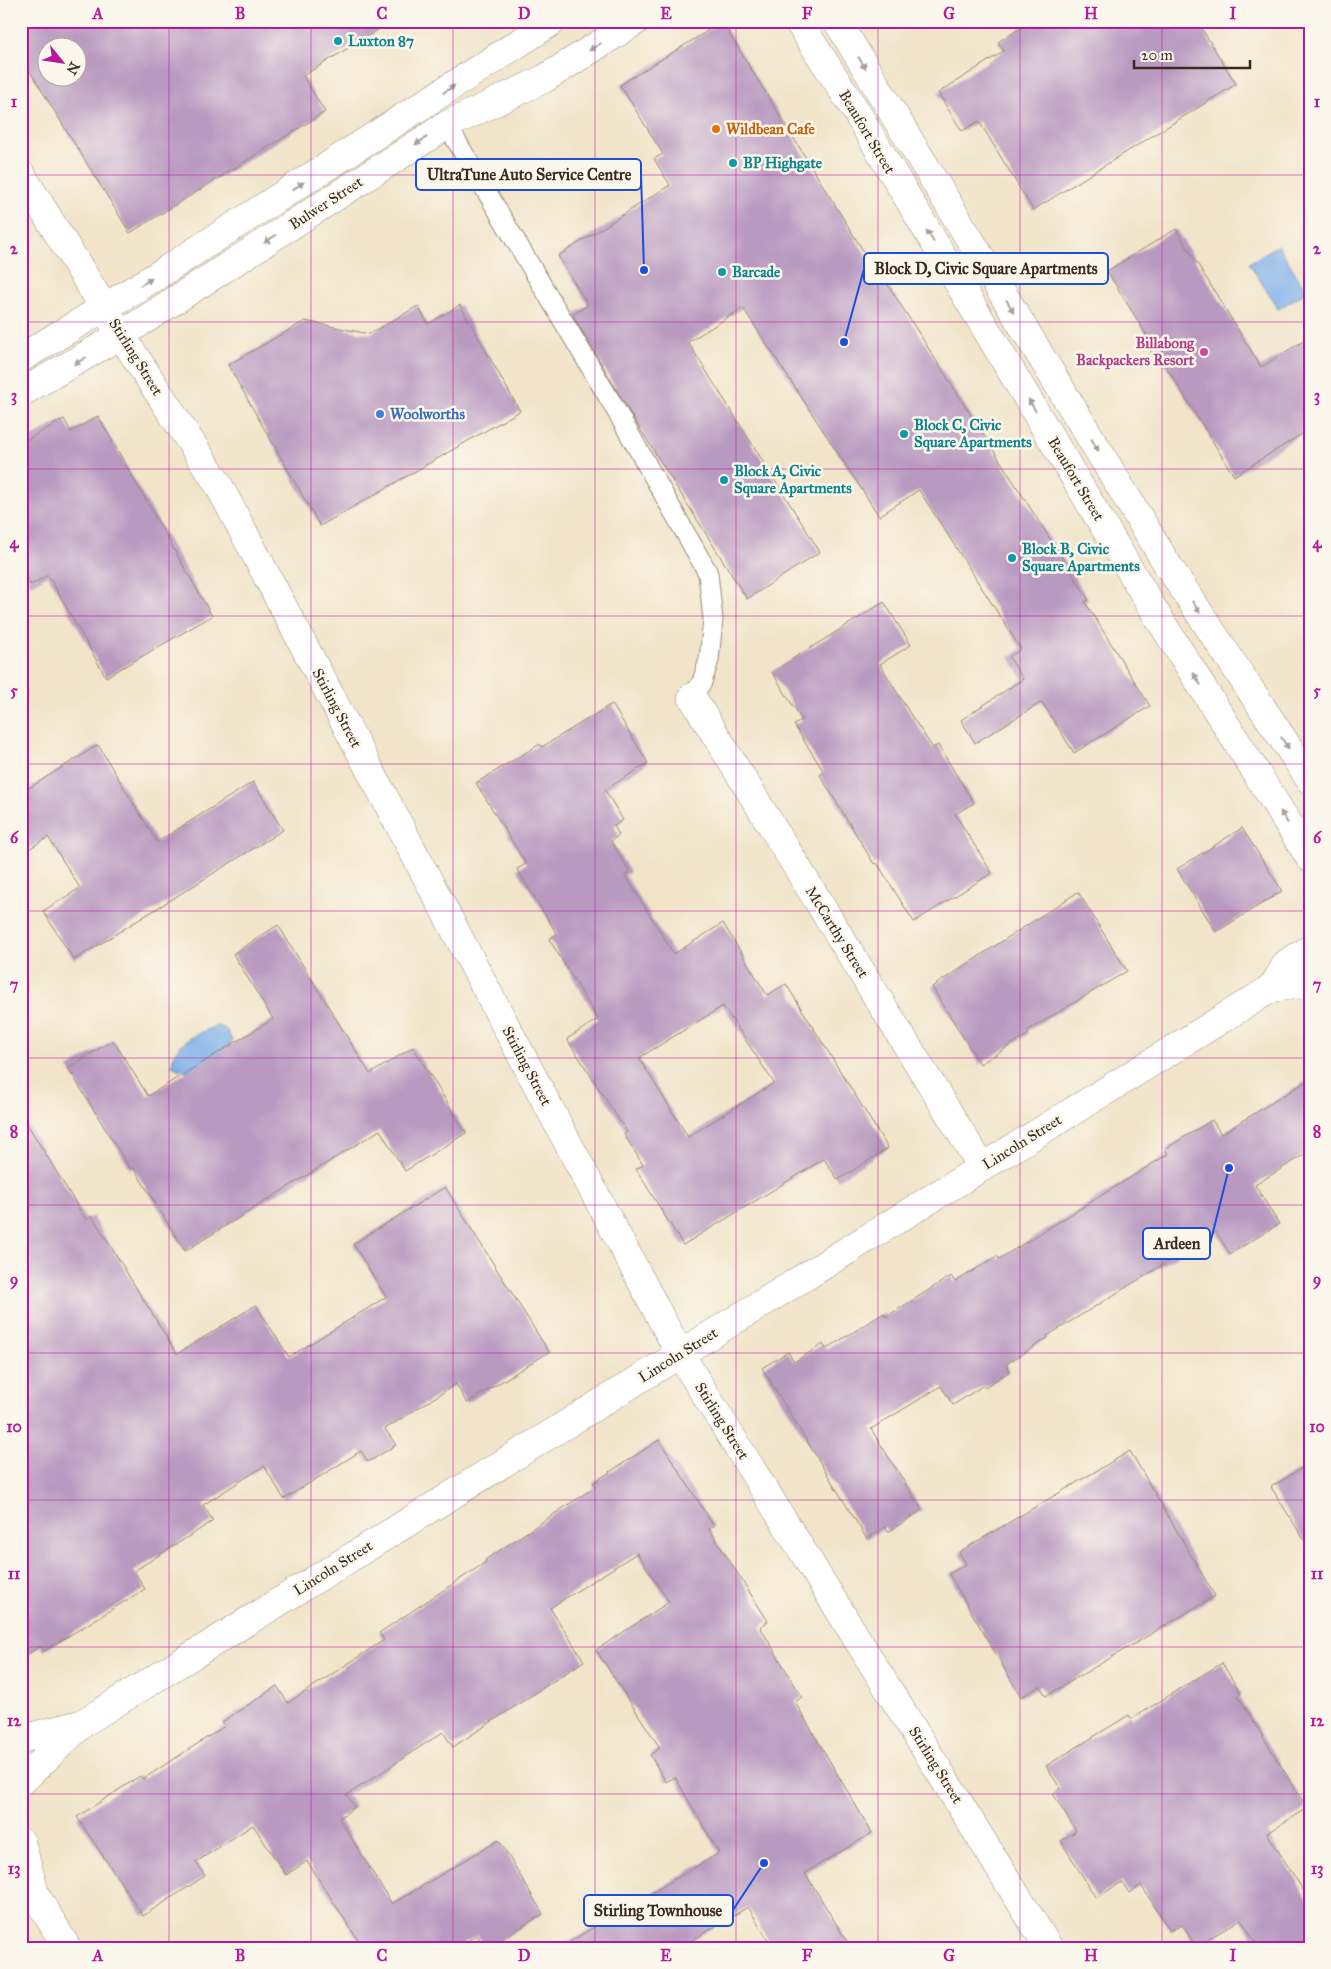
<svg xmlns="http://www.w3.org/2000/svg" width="1331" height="1969" viewBox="0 0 1331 1969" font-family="'IM FELL Great Primer',serif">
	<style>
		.water { fill: #80b0eb; stroke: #5e6d84 }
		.building { fill: #b899c0; fill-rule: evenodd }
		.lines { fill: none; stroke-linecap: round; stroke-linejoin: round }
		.lane-casing { stroke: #968774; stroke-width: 21 }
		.street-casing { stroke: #968774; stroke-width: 29 }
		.secondary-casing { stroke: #968774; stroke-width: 29 }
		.primary-casing { stroke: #968774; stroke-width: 29 }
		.lane { stroke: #fff; stroke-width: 19 }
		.street { stroke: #fff; stroke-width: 28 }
		.secondary { stroke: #fff; stroke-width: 28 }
		.primary { stroke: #fff; stroke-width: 28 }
		.oneway { fill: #a79f9a }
		.grid { fill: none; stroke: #b5179e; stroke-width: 1; stroke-opacity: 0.55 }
		.culture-dot { fill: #0f9aa8; stroke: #fbf7ec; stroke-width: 2 }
		.food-dot { fill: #e8710a; stroke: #fbf7ec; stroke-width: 2 }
		.hotel-dot { fill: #d1479c; stroke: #fbf7ec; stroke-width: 2 }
		.shop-dot { fill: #3f7fe0; stroke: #fbf7ec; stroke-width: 2 }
		.labels { text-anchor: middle; stroke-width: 5; stroke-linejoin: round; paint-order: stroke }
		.culture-label { font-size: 15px; font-weight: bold; fill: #0d838f; stroke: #fbf7ec; text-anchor: start }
		.food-label { font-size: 15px; font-weight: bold; fill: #c56008; stroke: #fbf7ec; text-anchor: start }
		.street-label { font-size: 15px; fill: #3b2a1e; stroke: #fbf7ec }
		.hotel-label { font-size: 15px; font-weight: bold; fill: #b23c85; stroke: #fbf7ec; text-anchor: end }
		.shop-label { font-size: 15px; font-weight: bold; fill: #366cbe; stroke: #fbf7ec; text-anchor: start }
		.leader { fill: none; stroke: #1d4ed8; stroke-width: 2 }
		.callout-dot { fill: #1d4ed8; stroke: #fbf7ec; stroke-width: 2 }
		.callout { fill: #fbf7ec; stroke: #1d4ed8; stroke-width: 2 }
		.callout-label { font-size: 16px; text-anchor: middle; font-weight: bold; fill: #3b2a1e }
		.neatline { fill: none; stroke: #b5179e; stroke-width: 2 }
		.grid-label { font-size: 16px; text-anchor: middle; font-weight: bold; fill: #b5179e }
	</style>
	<rect width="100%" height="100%" fill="#fbf7ec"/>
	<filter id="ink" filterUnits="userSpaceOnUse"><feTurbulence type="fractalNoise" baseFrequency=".02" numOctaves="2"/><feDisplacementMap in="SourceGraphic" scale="10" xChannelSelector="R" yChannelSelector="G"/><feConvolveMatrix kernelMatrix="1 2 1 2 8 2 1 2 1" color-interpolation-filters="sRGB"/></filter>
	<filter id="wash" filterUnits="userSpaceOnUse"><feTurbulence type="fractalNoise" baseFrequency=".0096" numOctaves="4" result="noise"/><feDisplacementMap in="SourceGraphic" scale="20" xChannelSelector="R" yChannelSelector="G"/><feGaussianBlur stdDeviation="1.12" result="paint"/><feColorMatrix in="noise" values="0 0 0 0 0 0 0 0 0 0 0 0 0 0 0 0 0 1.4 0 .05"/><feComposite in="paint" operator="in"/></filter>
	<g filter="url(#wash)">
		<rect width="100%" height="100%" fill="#f1e4c9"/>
		<path class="water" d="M 1278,245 L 1307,292 L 1278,309 L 1249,263 Z
			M 215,1026 C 226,1026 228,1031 232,1041 C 226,1052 195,1074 183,1071 C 179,1070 175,1067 172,1065 C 173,1042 197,1035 215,1026 Z"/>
		<g id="blocks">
			<path class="building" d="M 21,21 L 392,21 L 303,76 L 325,112 L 130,233 L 21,57 ZM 48,48 L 78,48 L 78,78 L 48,78 Z
				M 1032,21 L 1197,21 L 1236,84 L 1033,210 L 979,121 L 962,131 L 938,93 L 1004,51 L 998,42 Z
				M 722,22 L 872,265 L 874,263 L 1089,600 L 1085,602 L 1150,706 L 1074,753 L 1042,702 L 975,743 L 961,720 L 1023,679 L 1009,657 L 1021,649 L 919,490 L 879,516 L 743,308 L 688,342 L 820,552 L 747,599 L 630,413 L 573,315 L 588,305 L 558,256 L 670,185 L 654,159 L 663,154 L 620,85 Z
				M 1176,229 L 1261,367 L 1310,337 L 1310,429 L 1234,476 L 1107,271 Z
				M 460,305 L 520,411 L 320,526 L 228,365 L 305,321 L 369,334 L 418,306 L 428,324 Z
				M 98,416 L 212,616 L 106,677 L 48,575 L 31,585 L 21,568 L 21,443 L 64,419 L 71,432 Z
				M 884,602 L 911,645 L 880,664 L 912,717 L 933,748 L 938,745 L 974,803 L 955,814 L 992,873 L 914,922 L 877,863 L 874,864 L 820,775 L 824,772 L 794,725 L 802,720 L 772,672 Z
				M 612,704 L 648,763 L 605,790 L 623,820 L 614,826 L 619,835 L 611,841 L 630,872 L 625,875 L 674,954 L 723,923 L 767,995 L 786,984 L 888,1148 L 838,1180 L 824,1159 L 683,1245 L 636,1169 L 643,1165 L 624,1134 L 627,1132 L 567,1039 L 598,1019 L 549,939 L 557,934 L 517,869 L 526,864 L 476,783 L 540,744 L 542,747 ZM 723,1006 L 774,1083 L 688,1137 L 639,1058 Z
				M 98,745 L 157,842 L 253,782 L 283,830 L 74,960 L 43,911 L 80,888 L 48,837 L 21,854 L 21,793 Z
				M 1242,828 L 1282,891 L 1216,932 L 1177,869 Z
				M 1078,892 L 1127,971 L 1027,1031 L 1029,1034 L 980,1064 L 932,987 Z
				M 278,925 L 370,1074 L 413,1047 L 466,1133 L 405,1171 L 380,1130 L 185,1251 L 133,1167 L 130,1169 L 68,1068 L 113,1040 L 148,1096 L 273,1019 L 233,954 Z
				M 1310,1079 L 1310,1151 L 1255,1185 L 1279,1224 L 1230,1254 L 1216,1232 L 1047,1336 L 1048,1338 L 1006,1364 L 1010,1371 L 985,1387 L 984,1385 L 953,1405 L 941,1386 L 871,1429 L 922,1510 L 888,1532 L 885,1527 L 867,1539 L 762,1368 L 788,1352 L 794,1362 L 823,1344 L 826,1349 L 884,1313 L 886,1317 L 951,1276 L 955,1282 L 997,1256 L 999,1259 L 1168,1154 L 1165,1149 L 1212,1120 L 1221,1134 Z
				M 21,1114 L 86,1220 L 92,1216 L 177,1354 L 256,1305 L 289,1357 L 386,1297 L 353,1244 L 445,1187 L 549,1352 L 467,1403 L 456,1384 L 385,1429 L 396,1445 L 368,1462 L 361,1451 L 284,1499 L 264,1466 L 203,1505 L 213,1521 L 134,1571 L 145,1589 L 44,1651 L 41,1646 L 21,1658 Z
				M 659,1440 L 714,1526 L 709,1529 L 768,1621 L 760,1627 L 802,1697 L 795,1702 L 872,1833 L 805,1873 L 851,1948 L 773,1948 L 748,1907 L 679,1948 L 559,1948 L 719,1853 L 675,1777 L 666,1782 L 650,1755 L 660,1748 L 596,1650 L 669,1602 L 637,1553 L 550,1608 L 584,1661 L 453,1747 L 443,1732 L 347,1795 L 355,1807 L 339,1818 L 392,1904 L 499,1840 L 543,1914 L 487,1948 L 485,1948 L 477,1935 L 456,1948 L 363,1948 L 307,1861 L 286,1875 L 253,1825 L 196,1862 L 205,1876 L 143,1916 L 77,1817 L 140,1776 L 143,1779 L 225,1726 L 222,1722 L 277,1686 L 288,1703 L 384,1640 L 379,1633 L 486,1562 L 485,1560 L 595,1487 L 593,1483 Z
				M 1130,1451 L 1215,1596 L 1046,1696 L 1040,1686 L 1021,1697 L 949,1574 L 966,1564 L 959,1552 Z
				M 1310,1463 L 1310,1549 L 1271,1487 Z
				M 1222,1663 L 1241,1694 L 1238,1696 L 1307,1808 L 1267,1833 L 1310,1901 L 1310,1948 L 1259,1948 L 1241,1919 L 1196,1947 L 1182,1924 L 1170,1931 L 1141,1885 L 1129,1893 L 1122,1882 L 1096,1898 L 1061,1841 L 1076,1831 L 1053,1794 L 1060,1788 L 1046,1766 L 1129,1715 L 1131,1719 Z"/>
		</g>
	</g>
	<g filter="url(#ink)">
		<use href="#blocks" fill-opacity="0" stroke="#968774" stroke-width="1"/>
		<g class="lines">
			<defs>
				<path id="lane" d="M 447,125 L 613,405 L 708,573 L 713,619 L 709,660 L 702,682 L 692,697"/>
				<path id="street" d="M 121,335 L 218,484 L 680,1354 L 1049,1948
					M 692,697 L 982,1167
					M 1272,988 L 1287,963 L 1310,949
					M 21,1739 L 80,1724
					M 21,1782 L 83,1723 L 1272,988 L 1302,984 L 1310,979"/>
				<path id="secondary" d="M 21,174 L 121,335
					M 21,1842 L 35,1894 L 67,1948"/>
				<path id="primary" d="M 798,21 L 854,108 L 1158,617 L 1310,858
					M 837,21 L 1169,567 L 1310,780
					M 21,358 L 158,275 L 553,21
					M 21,393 L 121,335 L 447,125 L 544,79 L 636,21"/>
			</defs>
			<use href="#lane" class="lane-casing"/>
			<use href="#street" class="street-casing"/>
			<use href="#secondary" class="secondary-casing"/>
			<use href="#primary" class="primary-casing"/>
			<use href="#lane" class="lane"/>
			<use href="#street" class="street"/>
			<use href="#secondary" class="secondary"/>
			<use href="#primary" class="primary"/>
		</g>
		<defs><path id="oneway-solid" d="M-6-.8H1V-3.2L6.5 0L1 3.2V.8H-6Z" transform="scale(1.25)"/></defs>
		<g class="oneway">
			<use href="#oneway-solid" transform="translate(595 47) rotate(148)"/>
			<use href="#oneway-solid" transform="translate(862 63) rotate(59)"/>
			<use href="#oneway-solid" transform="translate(449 89) rotate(-33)"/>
			<use href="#oneway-solid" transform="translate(421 141) rotate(147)"/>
			<use href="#oneway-solid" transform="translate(298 186) rotate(-33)"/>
			<use href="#oneway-solid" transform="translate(930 236) rotate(-121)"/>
			<use href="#oneway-solid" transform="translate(270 239) rotate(147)"/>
			<use href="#oneway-solid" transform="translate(146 282) rotate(-32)"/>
			<use href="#oneway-solid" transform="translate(1010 306) rotate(59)"/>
			<use href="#oneway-solid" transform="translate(80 361) rotate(149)"/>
			<use href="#oneway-solid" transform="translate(1032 405) rotate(-121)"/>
			<use href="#oneway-solid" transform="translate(1095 445) rotate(59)"/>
			<use href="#oneway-solid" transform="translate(1196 607) rotate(56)"/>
			<use href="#oneway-solid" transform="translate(1197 679) rotate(-122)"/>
			<use href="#oneway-solid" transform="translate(1285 743) rotate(56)"/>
			<use href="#oneway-solid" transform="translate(1284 817) rotate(-122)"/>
		</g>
	</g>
	<path class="grid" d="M 169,21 L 169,1948M 311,21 L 311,1948M 453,21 L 453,1948M 595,21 L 595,1948M 736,21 L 736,1948M 878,21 L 878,1948M 1020,21 L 1020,1948M 1162,21 L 1162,1948M 21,175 L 1310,175M 21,322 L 1310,322M 21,469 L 1310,469M 21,616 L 1310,616M 21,764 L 1310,764M 21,911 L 1310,911M 21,1058 L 1310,1058M 21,1205 L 1310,1205M 21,1353 L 1310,1353M 21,1500 L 1310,1500M 21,1647 L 1310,1647M 21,1794 L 1310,1794"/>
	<g class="culture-dot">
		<circle cx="338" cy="41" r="5"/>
		<circle cx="733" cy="163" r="5"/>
		<circle cx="722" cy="272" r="5"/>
		<circle cx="904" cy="434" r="5"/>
		<circle cx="724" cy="480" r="5"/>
		<circle cx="1012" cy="558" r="5"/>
	</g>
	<circle class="food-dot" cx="716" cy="129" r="5"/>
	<circle class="hotel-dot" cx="1204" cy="352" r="5"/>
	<circle class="shop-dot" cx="380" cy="414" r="5"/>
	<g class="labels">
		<g class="culture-label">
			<text x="348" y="46">Luxton 87</text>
			<text x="743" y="168">BP Highgate</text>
			<text x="732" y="277">Barcade</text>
			<text x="914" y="430">Block C, Civic<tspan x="914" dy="17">Square Apartments</tspan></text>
			<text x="734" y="476">Block A, Civic<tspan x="734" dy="17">Square Apartments</tspan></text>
			<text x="1022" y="554">Block B, Civic<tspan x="1022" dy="17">Square Apartments</tspan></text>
		</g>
		<g class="food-label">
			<text x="726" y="134">Wildbean Cafe</text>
		</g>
		<g class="street-label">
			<text transform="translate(867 132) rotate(59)" y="5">Beaufort Street</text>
			<text transform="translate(326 203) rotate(-33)" y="5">Bulwer Street</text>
			<text transform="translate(136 357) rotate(58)" y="5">Stirling Street</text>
			<text transform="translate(1076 479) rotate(59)" y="5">Beaufort Street</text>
			<text transform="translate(337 708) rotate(62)" y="5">Stirling Street</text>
			<text transform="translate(837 932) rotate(58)" y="5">McCarthy Street</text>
			<text transform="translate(527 1066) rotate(62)" y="5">Stirling Street</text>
			<text transform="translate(1022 1142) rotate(-32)" y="5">Lincoln Street</text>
			<text transform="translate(678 1355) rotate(-32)" y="5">Lincoln Street</text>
			<text transform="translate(722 1421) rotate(58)" y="5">Stirling Street</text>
			<text transform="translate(333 1568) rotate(-32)" y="5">Lincoln Street</text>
			<text transform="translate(936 1765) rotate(58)" y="5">Stirling Street</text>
		</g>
		<g class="hotel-label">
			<text x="1194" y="348">Billabong<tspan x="1194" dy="17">Backpackers Resort</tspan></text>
		</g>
		<g class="shop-label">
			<text x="390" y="419">Woolworths</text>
		</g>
	</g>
	<path class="leader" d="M644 270L641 174M844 342L864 269M1229 1168L1210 1244M764 1863L733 1910"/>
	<g class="callout-dot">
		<circle cx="644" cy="270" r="5"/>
		<circle cx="844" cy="342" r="5"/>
		<circle cx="1229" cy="1168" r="5"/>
		<circle cx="764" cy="1863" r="5"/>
	</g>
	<g class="callout">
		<rect x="416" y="159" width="225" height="31" rx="5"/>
		<rect x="864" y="253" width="244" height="31" rx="5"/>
		<rect x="1143" y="1228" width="67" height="31" rx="5"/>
		<rect x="584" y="1895" width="149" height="31" rx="5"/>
	</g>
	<g class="callout-label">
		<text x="529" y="180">UltraTune Auto Service Centre</text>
		<text x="986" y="274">Block D, Civic Square Apartments</text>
		<text x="1177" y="1249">Ardeen</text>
		<text x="658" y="1916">Stirling Townhouse</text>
	</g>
	<rect width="1331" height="1969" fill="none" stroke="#fbf7ec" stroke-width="55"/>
	<g transform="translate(62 62) rotate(120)"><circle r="24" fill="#fbf7ec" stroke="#aea59a"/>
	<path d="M0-4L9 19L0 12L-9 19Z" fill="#b5179e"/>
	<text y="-8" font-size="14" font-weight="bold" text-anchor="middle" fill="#3b2a1e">N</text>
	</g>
	<path d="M1134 60v8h116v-8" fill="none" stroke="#3b2a1e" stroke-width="2.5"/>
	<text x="1141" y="60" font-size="15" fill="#3b2a1e" stroke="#fbf7ec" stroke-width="4" paint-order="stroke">20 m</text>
	<rect x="28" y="28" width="1276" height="1914" class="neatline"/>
	<g class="grid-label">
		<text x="98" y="19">A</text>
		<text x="240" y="19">B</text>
		<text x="382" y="19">C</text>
		<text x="524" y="19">D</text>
		<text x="666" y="19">E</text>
		<text x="807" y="19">F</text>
		<text x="949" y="19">G</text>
		<text x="1091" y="19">H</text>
		<text x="1233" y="19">I</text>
		<text x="14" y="107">1</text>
		<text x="1317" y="107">1</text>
		<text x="14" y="254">2</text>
		<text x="1317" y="254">2</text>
		<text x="14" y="401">3</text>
		<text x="1317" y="401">3</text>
		<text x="14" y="548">4</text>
		<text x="1317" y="548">4</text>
		<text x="14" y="696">5</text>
		<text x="1317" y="696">5</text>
		<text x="14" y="843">6</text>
		<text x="1317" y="843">6</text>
		<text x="14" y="990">7</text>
		<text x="1317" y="990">7</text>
		<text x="14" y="1137">8</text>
		<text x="1317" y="1137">8</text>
		<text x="14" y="1285">9</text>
		<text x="1317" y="1285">9</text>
		<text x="14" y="1432">10</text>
		<text x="1317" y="1432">10</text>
		<text x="14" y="1579">11</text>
		<text x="1317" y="1579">11</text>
		<text x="14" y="1726">12</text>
		<text x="1317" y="1726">12</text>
		<text x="14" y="1874">13</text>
		<text x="1317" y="1874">13</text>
		<text x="98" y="1961">A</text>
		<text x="240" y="1961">B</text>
		<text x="382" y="1961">C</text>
		<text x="524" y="1961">D</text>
		<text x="666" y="1961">E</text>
		<text x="807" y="1961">F</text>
		<text x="949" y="1961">G</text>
		<text x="1091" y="1961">H</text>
		<text x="1233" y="1961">I</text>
	</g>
</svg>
